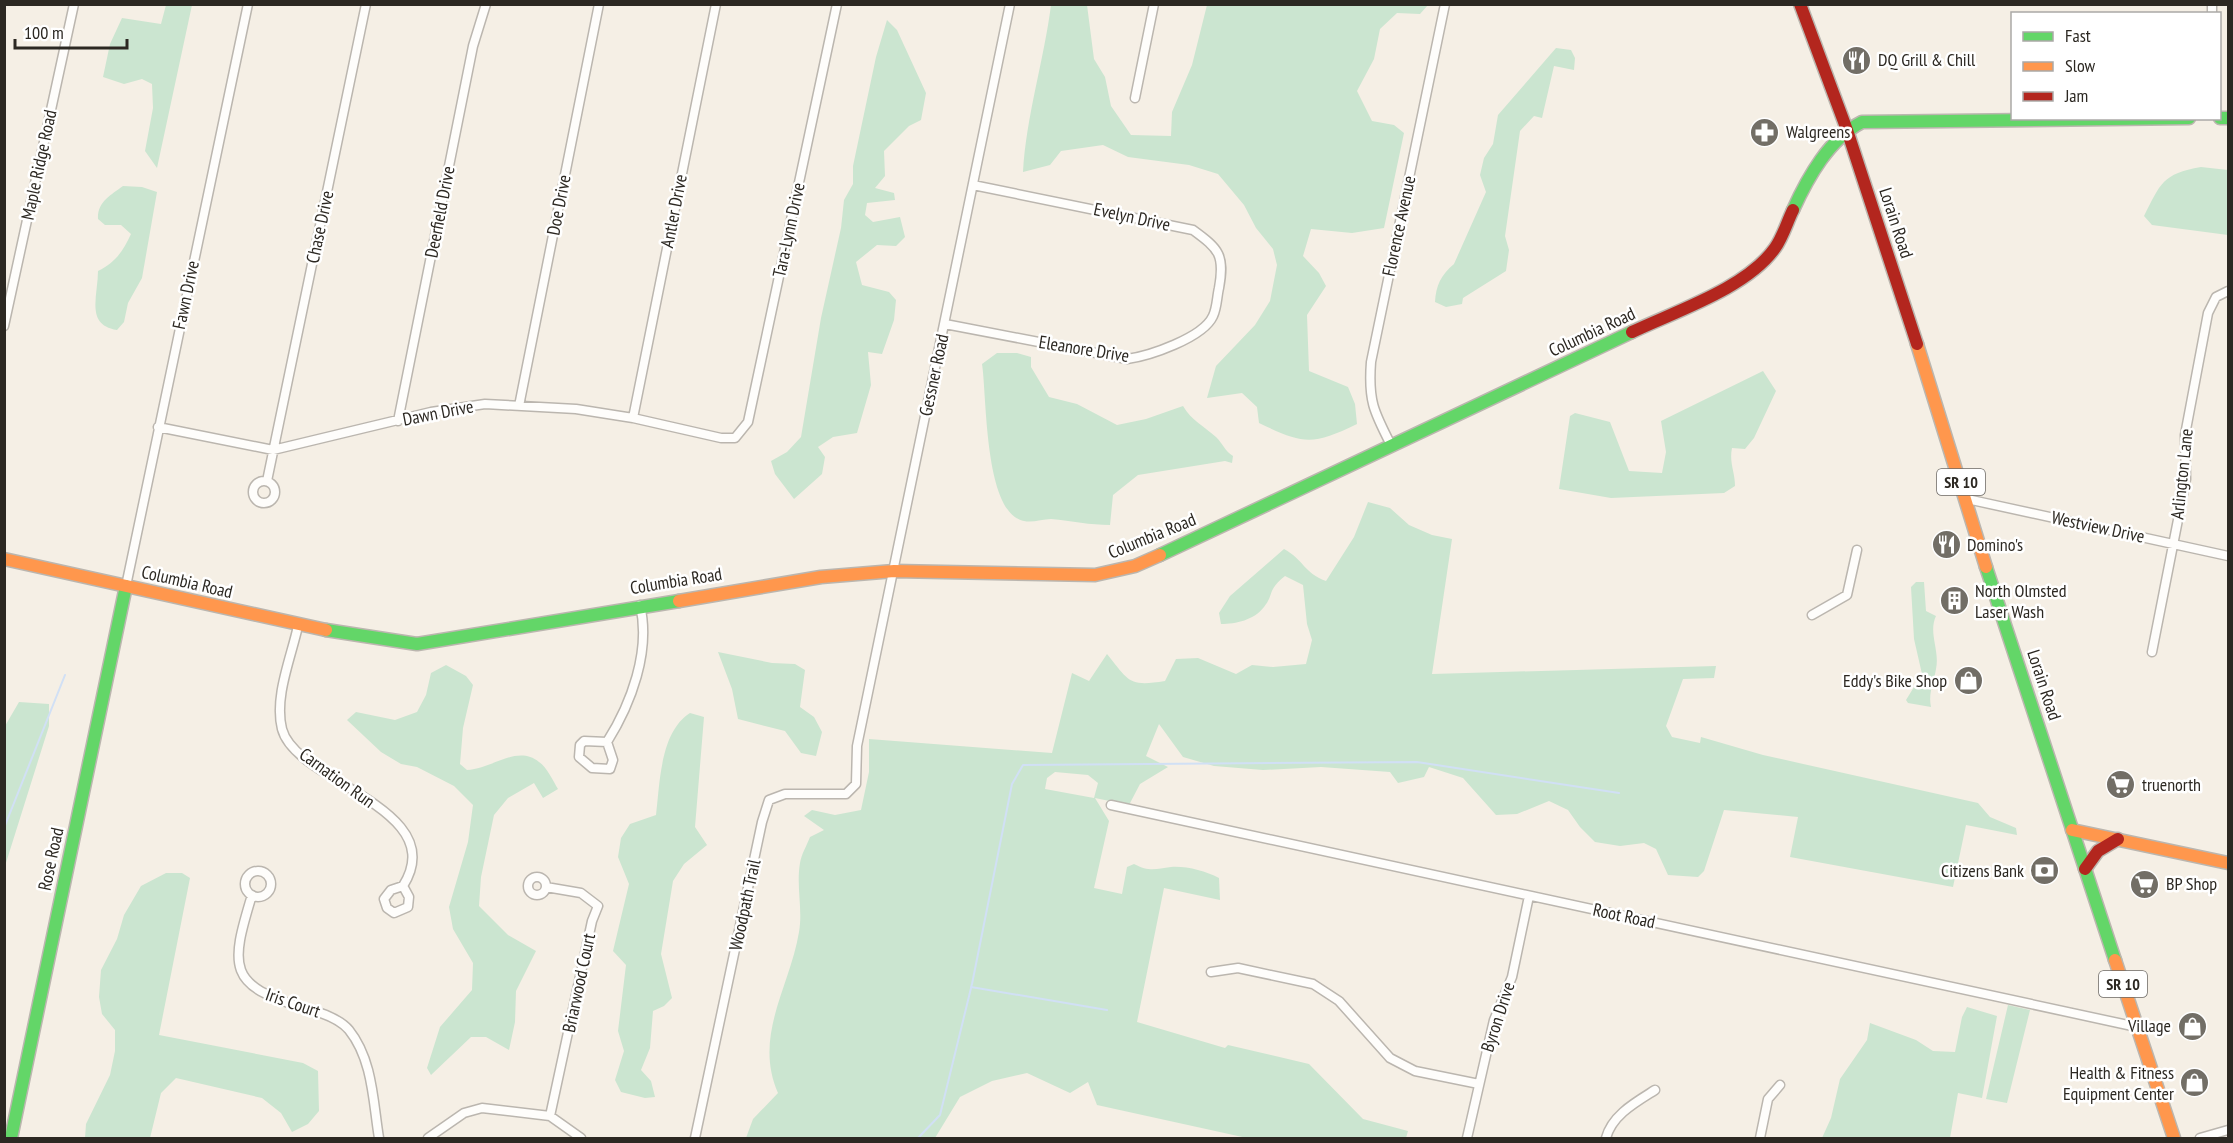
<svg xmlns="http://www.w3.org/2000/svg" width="2233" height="1143" viewBox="0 0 2233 1143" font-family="'PT Sans Narrow',sans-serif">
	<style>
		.green { fill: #cbe5d0; fill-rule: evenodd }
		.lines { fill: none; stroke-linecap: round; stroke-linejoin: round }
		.stream { stroke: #d1e0f5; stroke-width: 2 }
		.street-casing { stroke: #bbb6af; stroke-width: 11 }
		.fast-casing { stroke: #bbb6af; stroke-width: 15 }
		.slow-casing { stroke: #bbb6af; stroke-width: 15 }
		.jam-casing { stroke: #bbb6af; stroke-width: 15 }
		.street { stroke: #fefdfb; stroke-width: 8 }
		.fast { stroke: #63d668; stroke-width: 12 }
		.slow { stroke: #ff974d; stroke-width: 12 }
		.jam { stroke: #b3261e; stroke-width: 12 }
		.labels { text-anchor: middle; stroke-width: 5; stroke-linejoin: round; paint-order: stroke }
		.shield { fill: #fff; stroke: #6b6864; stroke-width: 1.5 }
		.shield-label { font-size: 16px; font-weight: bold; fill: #2c2822 }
		.poi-label { font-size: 18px; fill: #2c2822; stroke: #fff; text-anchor: start }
		.street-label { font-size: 18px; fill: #2c2822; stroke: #fff }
	</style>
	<rect width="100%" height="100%" fill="#f5efe5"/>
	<path class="green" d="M 166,5 L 192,5 L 157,168 L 145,151 L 153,108 L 152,84 L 142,79 L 124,84 L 103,77 L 110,44 L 122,18 L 161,24 Z
		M 1051,5 L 1087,5 L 1094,59 L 1105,77 L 1111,106 L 1131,135 L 1171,136 L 1172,112 L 1192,65 L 1207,5 L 1428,5 L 1420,14 L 1397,13 L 1380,29 L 1374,59 L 1357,91 L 1372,121 L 1394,125 L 1404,133 L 1384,228 L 1352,233 L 1311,229 L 1303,256 L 1319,273 L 1326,286 L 1307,315 L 1309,371 L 1348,387 L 1355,404 L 1357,424 C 1312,446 1303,444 1259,423 L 1257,407 L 1242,393 L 1207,398 L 1216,366 L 1255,325 L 1270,301 L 1277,265 L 1273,249 L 1256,228 L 1244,205 L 1218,174 L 1189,165 L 1128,157 L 1103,145 L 1061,151 L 1050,165 L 1023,172 C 1026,117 1044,60 1051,5 Z
		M 887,20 L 897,30 L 926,93 L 921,120 L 909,126 L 884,151 L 885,176 L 875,188 L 894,193 L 895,200 L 867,203 L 865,215 L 873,222 L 900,217 L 905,237 L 896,246 L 877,245 L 856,262 L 862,285 L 889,292 L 896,300 L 894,320 L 882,354 L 868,352 L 871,385 L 857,433 L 833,437 L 818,447 L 825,457 L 822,474 L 794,499 L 775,474 L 771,461 L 787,452 L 801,437 L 821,318 L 841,228 L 844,200 L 853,184 L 853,166 L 876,57 Z
		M 1556,48 L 1571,50 L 1575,58 L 1574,70 L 1554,66 L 1542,118 L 1534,116 L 1520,131 L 1505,236 L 1509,250 L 1506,271 L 1463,298 L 1462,304 L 1446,307 L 1435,302 C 1436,285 1441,275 1454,264 L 1486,192 L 1480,175 L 1484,158 L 1493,144 L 1498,115 Z
		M 2201,167 L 2228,170 L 2228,235 L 2152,225 L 2144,216 C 2161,183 2162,174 2201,167 Z
		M 123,186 L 142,187 L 157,192 L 142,278 L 128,303 L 124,322 L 117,330 C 85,325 98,296 98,271 C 116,262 123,251 131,234 L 121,225 L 105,225 L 98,219 C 97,202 111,195 123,186 Z
		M 997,353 L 1017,353 L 1031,357 L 1031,367 L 1049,397 L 1077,404 L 1117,425 L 1146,419 L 1183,406 C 1192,421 1204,426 1216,437 C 1223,444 1225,451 1233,456 L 1232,463 L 1225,461 L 1138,475 L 1113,495 L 1110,525 C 1090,525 1072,521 1051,519 C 1043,519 1032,523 1024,521 C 984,514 987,396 982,364 Z
		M 1763,371 L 1776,391 L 1754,438 L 1745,449 L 1732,448 C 1729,463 1735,472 1735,486 L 1724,493 L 1611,498 L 1559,489 L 1570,416 L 1575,413 L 1610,422 L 1629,471 L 1662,473 L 1666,452 L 1661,421 Z
		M 1368,502 L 1390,508 L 1409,525 L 1432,535 L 1452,539 L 1432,674 L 1716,666 L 1714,678 L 1683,679 L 1666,726 L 1672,737 L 1700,743 L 1701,737 L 1763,755 L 1978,803 L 1990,817 L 2016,828 L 2017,835 L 1966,825 L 1953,887 L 1790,857 L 1798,817 L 1724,810 L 1704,871 L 1698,877 L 1668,875 L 1656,849 L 1644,843 L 1620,846 L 1595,842 L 1580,827 L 1568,810 L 1549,801 L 1517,814 L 1496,815 L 1463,778 L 1429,767 L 1424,777 L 1398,783 L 1390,772 L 1321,767 L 1263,770 L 1214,766 L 1183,757 L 1159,724 L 1146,756 L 1168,767 L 1140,784 L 1129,805 L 1095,798 L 1109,821 L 1094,888 L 1122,894 L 1127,867 L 1134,864 C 1149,872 1156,869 1171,867 C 1187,866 1205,871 1219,878 L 1220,900 L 1164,888 L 1137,1022 L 1225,1048 L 1228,1045 L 1309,1064 L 1363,1119 L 1408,1131 L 1406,1138 L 1247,1138 L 1097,1105 L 1088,1082 L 1070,1093 L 1027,1073 L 992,1081 L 960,1097 L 935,1138 L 746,1138 L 753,1119 L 778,1093 C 753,1036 790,987 799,932 C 803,910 796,886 800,863 C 801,855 807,845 810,837 L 824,830 L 804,816 L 812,810 L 835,815 L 861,810 L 869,772 L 869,739 L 1052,753 L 1072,673 L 1089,681 L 1107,654 C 1129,681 1128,687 1165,681 L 1176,659 L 1198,658 L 1236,674 L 1252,665 L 1273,667 L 1306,664 L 1312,640 L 1307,624 L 1303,585 L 1285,576 C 1267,590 1274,595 1264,607 C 1254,620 1236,624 1221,624 L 1219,613 L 1230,596 L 1284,549 C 1304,560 1304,573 1326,581 L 1354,537 ZM 1055,772 L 1088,775 L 1098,783 L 1094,798 L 1045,789 L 1047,778 Z
		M 1916,582 L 1924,582 L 1926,611 L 1936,616 C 1928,633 1940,650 1936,669 C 1934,682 1928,693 1931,707 L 1908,703 L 1906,700 L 1922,674 L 1914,639 L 1911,587 Z
		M 718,652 L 772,663 L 795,664 L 805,670 L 800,707 L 814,717 L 822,732 L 816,756 L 801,753 L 785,731 L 738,719 L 732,689 Z
		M 446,665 L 466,676 L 473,685 L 463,728 L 460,764 L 467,770 C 492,769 517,744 539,762 C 547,767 553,781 558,789 L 543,798 L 534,783 L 508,798 L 494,815 L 481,877 L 479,906 L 508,935 L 536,951 L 516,991 L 515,1022 L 509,1050 L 486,1037 L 471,1037 L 431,1075 L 427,1068 L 440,1027 L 472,990 L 473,963 L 453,929 L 449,907 L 468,842 L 473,805 L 454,786 L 417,767 L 401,764 L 381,752 L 347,720 L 356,712 L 395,720 L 417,712 L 426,695 L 431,673 Z
		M 19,702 L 49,704 L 49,726 L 5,866 L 5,726 Z
		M 690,713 L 704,717 L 695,827 L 707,845 L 684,864 L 673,881 L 661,954 L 672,998 L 664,1006 L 653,1011 L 650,1048 L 641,1070 L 651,1081 L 655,1097 L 645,1098 L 621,1092 L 615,1080 L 624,1051 L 618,1031 L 626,965 L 613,951 L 629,884 L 618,857 L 621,838 L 630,824 L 656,815 C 660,783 660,732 690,713 Z
		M 166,873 L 182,873 L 190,878 L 159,1035 L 303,1063 L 318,1071 L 319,1111 L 308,1124 L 292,1132 L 281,1113 L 262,1098 L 176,1078 L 161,1093 L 150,1138 L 85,1138 L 86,1124 L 110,1075 L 115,1051 L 115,1030 L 102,1014 L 99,997 L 101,970 L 117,939 L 124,915 L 141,886 Z
		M 2008,1005 L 2030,1010 L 2007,1103 L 1986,1099 Z
		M 1967,1007 L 1997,1016 L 1982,1098 L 1958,1093 L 1950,1138 L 1822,1138 L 1831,1118 L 1840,1079 L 1867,1040 L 1870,1023 L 1916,1040 L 1933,1051 L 1955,1052 L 1962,1017 Z"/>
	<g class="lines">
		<path class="stream" d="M 4,828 L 65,675
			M 971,987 L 1107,1010
			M 918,1138 L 940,1115 L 972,984 L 1012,784 L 1023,765 L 1417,762 L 1619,793"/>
		<defs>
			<path id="street" d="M 2212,14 L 2212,4
				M 1135,98 L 1154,4
				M 945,324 L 1127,359 C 1149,356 1203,338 1213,316 C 1217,308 1217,296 1219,288 C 1225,255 1219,249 1193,230 L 973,185
				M 4,326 L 74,4
				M 519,406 L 599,4
				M 633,418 L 716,4
				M 398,421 L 473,46 L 486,4
				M 158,427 L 273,450 L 431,412 L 485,404 L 576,409 L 633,418 L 721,438 L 735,438 L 748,422 L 837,4
				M 1391,445 C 1374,412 1368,401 1371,362 L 1445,4
				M253 492a11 11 0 1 1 22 0a11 11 0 1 1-22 0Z
				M 267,481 L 366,4
				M 1967,499 L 2228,556
				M 126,586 L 248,4
				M 1812,615 L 1847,595 L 1857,550
				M 298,626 C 291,658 274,697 282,729 C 296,783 452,808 403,886 L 409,897 L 408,907 L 394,913 L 387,908 L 384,899 L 391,890 L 403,886
				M 2152,652 L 2186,479 L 2185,435 L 2208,313 L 2216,297 L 2228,291
				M 607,742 L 613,760 L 610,769 L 592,768 L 579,757 L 580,745 L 584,741 L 607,742 C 631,704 651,651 640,605
				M 1111,805 L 2137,1027
				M245 884a13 13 0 1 1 26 0a13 13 0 1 1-26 0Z
				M528 886a9 9 0 1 1 18 0a9 9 0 1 1-18 0Z
				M 546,887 L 581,893 L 598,906 L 592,921 L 550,1116
				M 252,895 C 230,967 227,986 305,1008 C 320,1012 339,1018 349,1030 C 373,1060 373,1102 379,1138
				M 1211,972 L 1238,968 L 1313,984 L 1339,1001 L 1390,1058 L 1415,1071 L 1479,1084
				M 428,1138 L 464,1113 L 482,1108 L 550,1116 L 581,1138
				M 695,1138 L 762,822 L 769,800 L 785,794 L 846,794 L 856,784 L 857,746 L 1010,4
				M 1467,1138 L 1494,1020 L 1512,977 L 1529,896
				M 1606,1138 C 1612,1115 1636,1102 1655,1090
				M 1760,1138 L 1768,1099 L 1780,1085
				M 2200,1138 L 2228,1130"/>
			<path id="fast" d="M 2220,118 L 2228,118
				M 1793,210 C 1808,177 1829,139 1862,122 L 2189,118
				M 1160,555 L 1632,332
				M 1986,567 L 2115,960
				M 326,630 L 417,644 L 679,601
				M 11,1138 L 126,586"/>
			<path id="slow" d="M 1917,344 L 1986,567
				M 4,559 L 326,630
				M 679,601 L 821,577 L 894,571 L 1095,575 L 1135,566 L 1160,555
				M 2072,830 L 2228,863
				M 2115,960 L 2174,1138"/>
			<path id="jam" d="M 1800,4 L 1847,130 L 1917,344
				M 1632,332 C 1676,311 1747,288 1775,248 C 1783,237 1787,222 1793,210
				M 2085,869 L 2098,851 L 2118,839"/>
		</defs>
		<use href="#street" class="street-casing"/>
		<use href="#fast" class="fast-casing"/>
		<use href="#slow" class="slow-casing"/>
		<use href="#jam" class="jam-casing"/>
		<use href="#street" class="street"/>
		<use href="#fast" class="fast"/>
		<use href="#slow" class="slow"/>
		<use href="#jam" class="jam"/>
	</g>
	<defs>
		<symbol id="restaurant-disc" viewBox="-11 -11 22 22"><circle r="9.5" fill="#726e66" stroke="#fff"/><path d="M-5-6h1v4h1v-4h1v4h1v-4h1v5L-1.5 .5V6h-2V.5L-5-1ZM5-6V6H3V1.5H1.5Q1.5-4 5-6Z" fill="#fff"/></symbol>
		<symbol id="pharmacy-disc" viewBox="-11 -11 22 22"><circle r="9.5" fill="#726e66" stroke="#fff"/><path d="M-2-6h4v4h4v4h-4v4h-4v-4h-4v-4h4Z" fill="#fff"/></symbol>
		<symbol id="building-disc" viewBox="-11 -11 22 22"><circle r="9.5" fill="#726e66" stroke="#fff"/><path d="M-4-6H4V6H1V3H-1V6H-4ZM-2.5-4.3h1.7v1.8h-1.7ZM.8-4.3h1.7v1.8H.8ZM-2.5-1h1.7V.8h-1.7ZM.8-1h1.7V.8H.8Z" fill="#fff"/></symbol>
		<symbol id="shop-disc" viewBox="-11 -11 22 22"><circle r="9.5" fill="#726e66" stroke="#fff"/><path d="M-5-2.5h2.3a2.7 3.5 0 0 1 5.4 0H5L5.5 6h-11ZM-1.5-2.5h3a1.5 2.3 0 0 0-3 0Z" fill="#fff"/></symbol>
		<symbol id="supermarket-disc" viewBox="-11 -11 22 22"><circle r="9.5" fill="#726e66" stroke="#fff"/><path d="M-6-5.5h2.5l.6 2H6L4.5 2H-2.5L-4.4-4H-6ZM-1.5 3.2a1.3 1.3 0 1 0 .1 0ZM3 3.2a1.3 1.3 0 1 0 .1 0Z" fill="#fff"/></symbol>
		<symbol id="bank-disc" viewBox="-11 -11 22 22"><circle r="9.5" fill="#726e66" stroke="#fff"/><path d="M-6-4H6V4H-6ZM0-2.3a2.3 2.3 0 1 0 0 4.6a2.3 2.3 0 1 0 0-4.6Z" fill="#fff"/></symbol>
	</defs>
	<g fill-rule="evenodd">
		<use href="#restaurant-disc" x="1840" y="44" width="33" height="33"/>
		<use href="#pharmacy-disc" x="1748" y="116" width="33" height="33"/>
		<use href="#restaurant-disc" x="1930" y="528" width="33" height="33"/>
		<use href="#building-disc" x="1938" y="584" width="33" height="33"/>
		<use href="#shop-disc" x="1952" y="664" width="33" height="33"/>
		<use href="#supermarket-disc" x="2104" y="768" width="33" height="33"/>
		<use href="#bank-disc" x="2028" y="854" width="33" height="33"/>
		<use href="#supermarket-disc" x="2128" y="868" width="33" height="33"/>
		<use href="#shop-disc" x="2176" y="1010" width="33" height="33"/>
		<use href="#shop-disc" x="2178" y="1066" width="33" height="33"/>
	</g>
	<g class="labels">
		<g class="shield">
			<rect x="1937" y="469" width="48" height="26" rx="4.5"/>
			<rect x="2099" y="971" width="48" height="26" rx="4.5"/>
		</g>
		<g class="shield-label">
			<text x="1961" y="488">SR 10</text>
			<text x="2123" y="990">SR 10</text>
		</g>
		<g class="poi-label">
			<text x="1878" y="66">DQ Grill &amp; Chill</text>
			<text x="1786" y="138">Walgreens</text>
			<text x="1967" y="551">Domino's</text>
			<text x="1975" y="597">North Olmsted<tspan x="1975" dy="21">Laser Wash</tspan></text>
			<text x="1947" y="687" text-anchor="end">Eddy's Bike Shop</text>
			<text x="2142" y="791">truenorth</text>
			<text x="2024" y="877" text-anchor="end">Citizens Bank</text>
			<text x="2166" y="890">BP Shop</text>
			<text x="2171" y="1032" text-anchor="end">Village</text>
			<text x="2174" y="1079" text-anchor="end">Health &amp; Fitness<tspan x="2174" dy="21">Equipment Center</tspan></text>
		</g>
		<g class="street-label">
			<text transform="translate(39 165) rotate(-78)" y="6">Maple Ridge Road</text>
			<text transform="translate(559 205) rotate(-79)" y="6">Doe Drive</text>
			<text transform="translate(674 211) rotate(-79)" y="6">Antler Drive</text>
			<text transform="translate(440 212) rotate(-79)" y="6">Deerfield Drive</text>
			<text transform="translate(1132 217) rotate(12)" y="6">Evelyn Drive</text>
			<text transform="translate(1896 223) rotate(72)" y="6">Lorain Road</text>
			<text transform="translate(1399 226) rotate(-78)" y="6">Florence Avenue</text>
			<text transform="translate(320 227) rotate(-78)" y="6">Chase Drive</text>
			<text transform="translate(789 230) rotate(-78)" y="6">Tara-Lynn Drive</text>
			<text transform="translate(186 295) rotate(-78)" y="6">Fawn Drive</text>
			<text transform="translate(1592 332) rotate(-25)" y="6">Columbia Road</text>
			<text transform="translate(1084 349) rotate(9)" y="6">Eleanore Drive</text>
			<text transform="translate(934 375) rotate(-78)" y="6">Gessner Road</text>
			<text transform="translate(438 413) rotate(-11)" y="6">Dawn Drive</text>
			<text transform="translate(2182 474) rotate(-84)" y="6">Arlington Lane</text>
			<text transform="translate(2098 527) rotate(12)" y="6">Westview Drive</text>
			<text transform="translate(1152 536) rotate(-22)" y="6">Columbia Road</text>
			<text transform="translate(676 581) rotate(-9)" y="6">Columbia Road</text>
			<text transform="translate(187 582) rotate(13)" y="6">Columbia Road</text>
			<text transform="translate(2044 685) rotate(72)" y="6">Lorain Road</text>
			<text transform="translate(337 778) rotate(36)" y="6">Carnation Run</text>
			<text transform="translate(51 859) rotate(-78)" y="6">Rose Road</text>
			<text transform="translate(745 905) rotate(-78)" y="6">Woodpath Trail</text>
			<text transform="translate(1624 916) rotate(12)" y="6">Root Road</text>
			<text transform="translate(579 983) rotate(-78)" y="6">Briarwood Court</text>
			<text transform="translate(293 1003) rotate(19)" y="6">Iris Court</text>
			<text transform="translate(1498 1017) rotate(-72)" y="6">Byron Drive</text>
		</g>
	</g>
	<rect width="2233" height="1143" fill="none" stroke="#2c2822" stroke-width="12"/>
	<rect x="2011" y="12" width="210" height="108" fill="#ffffff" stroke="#aba9a7" stroke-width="1.5"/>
	<rect x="2023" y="32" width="30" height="9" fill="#63d668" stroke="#aba9a7" stroke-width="1.5"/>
	<text x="2065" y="42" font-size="18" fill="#2c2822">Fast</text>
	<rect x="2023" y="62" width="30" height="9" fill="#ff974d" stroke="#aba9a7" stroke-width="1.5"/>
	<text x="2065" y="72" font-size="18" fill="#2c2822">Slow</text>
	<rect x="2023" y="92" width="30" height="9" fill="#b3261e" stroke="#aba9a7" stroke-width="1.5"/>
	<text x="2065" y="102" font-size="18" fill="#2c2822">Jam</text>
	<path d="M15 39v9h112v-9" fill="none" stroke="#2c2822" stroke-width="3"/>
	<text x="24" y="39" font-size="18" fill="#2c2822" stroke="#ffffff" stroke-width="4.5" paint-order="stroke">100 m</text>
</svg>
